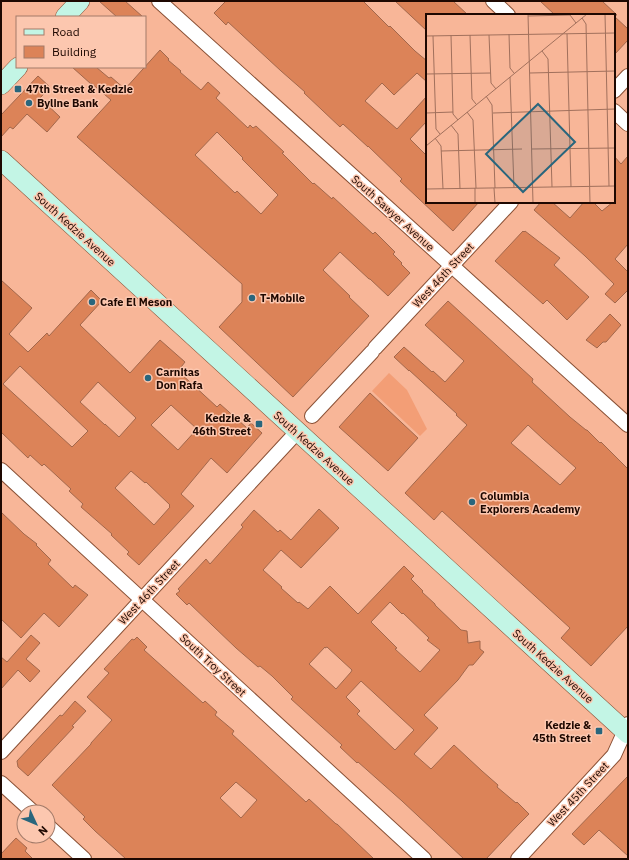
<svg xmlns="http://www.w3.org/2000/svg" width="629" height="860" viewBox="0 0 629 860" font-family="'IBM Plex Sans',sans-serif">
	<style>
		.green { fill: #f39e76 }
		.building { fill: #dc8358; stroke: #a2674b; fill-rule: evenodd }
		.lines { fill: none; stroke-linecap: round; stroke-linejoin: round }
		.street-casing { stroke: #8a5136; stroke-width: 16 }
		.secondary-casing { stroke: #8a5136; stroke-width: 20 }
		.street { stroke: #fff; stroke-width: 14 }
		.secondary { stroke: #c3f5e5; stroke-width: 19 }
		.poi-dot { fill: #29667d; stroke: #fcc7af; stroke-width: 1.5 }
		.labels { text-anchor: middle; stroke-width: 3; stroke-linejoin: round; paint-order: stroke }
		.poi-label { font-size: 11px; font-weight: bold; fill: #1e0801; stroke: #fcc7af; text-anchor: start }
		.street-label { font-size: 11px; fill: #1e0801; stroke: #fcc7af }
		.inset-road { fill: none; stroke: #a1705c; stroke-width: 1 }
		.view { fill: #29667d; fill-opacity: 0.15; stroke: #29667d; stroke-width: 2 }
		.inset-edge { fill: none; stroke: #1e0801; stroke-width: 2 }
	</style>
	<rect width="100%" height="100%" fill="#f8b698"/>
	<path class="green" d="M 389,373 L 407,390 L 427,429 L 420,436 L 372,391 Z"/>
	<path class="building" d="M 99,1 L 125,1 L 143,17 L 117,17 Z
		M 226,1 L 363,1 L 389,27 L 390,26 L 415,51 L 427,61 L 427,82 L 417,73 L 394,95 L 382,83 L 365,101 L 397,129 L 427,96 L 427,121 L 410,139 L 427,156 L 427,202 L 479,202 L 453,231 L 400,181 L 402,179 L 368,146 L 368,147 L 343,124 L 340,127 L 304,93 L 305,92 L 281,71 L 228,22 L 226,25 L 214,13 Z
		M 395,1 L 453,1 L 468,15 L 427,15 L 427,31 Z
		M 540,1 L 602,1 L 617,15 L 555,15 Z
		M 614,16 L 628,29 L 628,40 L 614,55 Z
		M 160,50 L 169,59 L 168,60 L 181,71 L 180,72 L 201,90 L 208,82 L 220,93 L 216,98 L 248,128 L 250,125 L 253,128 L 256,126 L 284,152 L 282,153 L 313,184 L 314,183 L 332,199 L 333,197 L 373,234 L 375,232 L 395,252 L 393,254 L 402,263 L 401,264 L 410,273 L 388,296 L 370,279 L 369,279 L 340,252 L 323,270 L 350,296 L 349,297 L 369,316 L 293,397 L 219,327 L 242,302 L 242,284 L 77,137 L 111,100 L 91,83 L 91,84 L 72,67 L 96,67 L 109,78 L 111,77 L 125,89 ZM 217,132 L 243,158 L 242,159 L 278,195 L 261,214 L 237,191 L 235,193 L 195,155 Z
		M 38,76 L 50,87 L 40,98 L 60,117 L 47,132 L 27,114 L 13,129 L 10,127 L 1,137 L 1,115 Z
		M 614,156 L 621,164 L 628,156 L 628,244 L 615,259 L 628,272 L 628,290 L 615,303 L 605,294 L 614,284 L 585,256 L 534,210 L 541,202 L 552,202 L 570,218 L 584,202 L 593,202 L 602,211 L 613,202 L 614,202 Z
		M 523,231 L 524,232 L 525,231 L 560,258 L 554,265 L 589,297 L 567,320 L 547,300 L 543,304 L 495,261 Z
		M 1,280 L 32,308 L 9,334 L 28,352 L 47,333 L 49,336 L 91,290 L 102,301 L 80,325 L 130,373 L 160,340 L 185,362 L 178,371 L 217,407 L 220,404 L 247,428 L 251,423 L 262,433 L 227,473 L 211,458 L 181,494 L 194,506 L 139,565 L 127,554 L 129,552 L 111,535 L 112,534 L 81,507 L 83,504 L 69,491 L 71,489 L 44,464 L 42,466 L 30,455 L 28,458 L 1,432 ZM 20,366 L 88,431 L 72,447 L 3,384 ZM 98,382 L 136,418 L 119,437 L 105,424 L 105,425 L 80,402 ZM 171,405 L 197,429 L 178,450 L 151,425 ZM 131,471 L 145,483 L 146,482 L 170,505 L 169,506 L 170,507 L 154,525 L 115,488 Z
		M 448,301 L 533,379 L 532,382 L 570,417 L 586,430 L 587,430 L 600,443 L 601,442 L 628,469 L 628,626 L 591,666 L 561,638 L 570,628 L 442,511 L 434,520 L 405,493 L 467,425 L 456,415 L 457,414 L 409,370 L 409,371 L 394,357 L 404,347 L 432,372 L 433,371 L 445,382 L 464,361 L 425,325 ZM 528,425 L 543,439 L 576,468 L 560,485 L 511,443 Z
		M 610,314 L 621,325 L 606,342 L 603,342 L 597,348 L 586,340 Z
		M 370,393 L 418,438 L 388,471 L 339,427 Z
		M 319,509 L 339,528 L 301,568 L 281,550 L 263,570 L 282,587 L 281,588 L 298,603 L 299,602 L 308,609 L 330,586 L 358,614 L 404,566 L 414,576 L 411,579 L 423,591 L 422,592 L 435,604 L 435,605 L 461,630 L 467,631 L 468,643 L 480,641 L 480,649 L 484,652 L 473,665 L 469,665 L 458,680 L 424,715 L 438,728 L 414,754 L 431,769 L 454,745 L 482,771 L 498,785 L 497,787 L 516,803 L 517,802 L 529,814 L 517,826 L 486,859 L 464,859 L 402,801 L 358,762 L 357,763 L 340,747 L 342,745 L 291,699 L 293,697 L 272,676 L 260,666 L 258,667 L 236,648 L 189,603 L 187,605 L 176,594 L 180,591 L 178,589 L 206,559 L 210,564 L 243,527 L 241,525 L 254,510 L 278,532 L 280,530 L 291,540 ZM 390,602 L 402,614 L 403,613 L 429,638 L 427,640 L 440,650 L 420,672 L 395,649 L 397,648 L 371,622 ZM 325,647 L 325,648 L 327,647 L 352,670 L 351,672 L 336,689 L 309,664 ZM 361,681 L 414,730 L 395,750 L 357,714 L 360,711 L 346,697 Z
		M 1,512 L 24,534 L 37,544 L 36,545 L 51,560 L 48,564 L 73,588 L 75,585 L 88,595 L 59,627 L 44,613 L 21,638 L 1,619 Z
		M 31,635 L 40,643 L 26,659 L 40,671 L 30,682 L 18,670 L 1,689 L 1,657 L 7,662 Z
		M 137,637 L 147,647 L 144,650 L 203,703 L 205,701 L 217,712 L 215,715 L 234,731 L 232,734 L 306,802 L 309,799 L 336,824 L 337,824 L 374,859 L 126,859 L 95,831 L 83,819 L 85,817 L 52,785 L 91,744 L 91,743 L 112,720 L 87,697 L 109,673 L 104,669 L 132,639 L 134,640 ZM 236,782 L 257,800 L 241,818 L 220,798 Z
		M 75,701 L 86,711 L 72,726 L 74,727 L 28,776 L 18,767 L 17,761 L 60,715 L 62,716 Z
		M 628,776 L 628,856 L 599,830 L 584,845 L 572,834 Z
		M 16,838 L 27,848 L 25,851 L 33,859 L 1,859 L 1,854 Z"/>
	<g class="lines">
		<defs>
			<path id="street" d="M 159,1 L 628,425
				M 493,1 L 508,15
				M 614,91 L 628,76
				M 614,111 L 628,124
				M 375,348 L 511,202
				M 312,416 L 372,352
				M 1,470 L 424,859
				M 1,752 L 297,432
				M 1,783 L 33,812
				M 48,826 L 84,859
				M 518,859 L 614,755 L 628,724"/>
			<path id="secondary" d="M 65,17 L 80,1
				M 1,85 L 18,67
				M 1,160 L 628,734"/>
		</defs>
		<use href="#street" class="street-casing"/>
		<use href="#secondary" class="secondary-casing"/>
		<use href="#street" class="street"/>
		<use href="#secondary" class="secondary"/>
	</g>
	<g class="poi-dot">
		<rect x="14" y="85" width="8" height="8" rx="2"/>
		<circle cx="29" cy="103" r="4"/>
		<circle cx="252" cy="298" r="4"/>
		<circle cx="92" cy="302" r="4"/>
		<circle cx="148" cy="378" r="4"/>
		<rect x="255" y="420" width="8" height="8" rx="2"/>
		<circle cx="472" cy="502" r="4"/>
		<rect x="595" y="727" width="8" height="8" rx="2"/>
	</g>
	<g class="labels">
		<g class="poi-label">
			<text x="26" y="93">47th Street &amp; Kedzie</text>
			<text x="37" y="107">Byline Bank</text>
			<text x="260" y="302">T-Mobile</text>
			<text x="100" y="306">Cafe El Meson</text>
			<text x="156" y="376">Carnitas<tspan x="156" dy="13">Don Rafa</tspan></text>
			<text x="251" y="422" text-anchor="end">Kedzie &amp;<tspan x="251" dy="13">46th Street</tspan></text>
			<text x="480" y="500">Columbia<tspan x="480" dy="13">Explorers Academy</tspan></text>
			<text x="591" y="729" text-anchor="end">Kedzie &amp;<tspan x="591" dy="13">45th Street</tspan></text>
		</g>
		<g class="street-label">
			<text transform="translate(393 213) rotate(42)" y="4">South Sawyer Avenue</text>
			<text transform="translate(75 229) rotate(42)" y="4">South Kedzie Avenue</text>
			<text transform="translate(443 275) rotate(-47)" y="4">West 46th Street</text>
			<text transform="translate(314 448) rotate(42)" y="4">South Kedzie Avenue</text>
			<text transform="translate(149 592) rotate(-47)" y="4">West 46th Street</text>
			<text transform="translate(213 665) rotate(43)" y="4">South Troy Street</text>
			<text transform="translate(553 666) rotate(42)" y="4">South Kedzie Avenue</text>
			<text transform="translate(578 794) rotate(-47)" y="4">West 45th Street</text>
		</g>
	</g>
	<g transform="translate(426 14)">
		<rect width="189" height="189" fill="#f8b698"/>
		<path class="inset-road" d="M 102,0 L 107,189M 179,0 L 183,172M 102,2 L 144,1 L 150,9M 156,4 L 160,10 L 164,189M 83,20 L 84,54 L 88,59M 141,20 L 145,173M 25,21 L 27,100 L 32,106M 44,21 L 46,85 L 50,90M 63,21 L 65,69 L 70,75M 0,22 L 189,19M 7,22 L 10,115 L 14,120M 116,37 L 122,45 L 126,173M 104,59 L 189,57M 0,60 L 65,59M 84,63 L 88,174M 60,82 L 66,91 L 69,174M 41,98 L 47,106 L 50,174M 0,99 L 27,98M 67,99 L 189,95M 25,111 L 32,120 L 34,175M 9,124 L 15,132 L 17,175M 0,132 L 161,0M 106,135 L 189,134M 15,137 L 96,135M 49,174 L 49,189M 68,174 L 69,189M 0,175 L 189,172"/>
		<path class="view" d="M 112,90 L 149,128 L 97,178 L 60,140 Z"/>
		<rect width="189" height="189" class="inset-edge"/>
	</g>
	<rect width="629" height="860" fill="none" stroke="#1e0801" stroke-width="4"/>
	<rect x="16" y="16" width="130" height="52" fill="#fcc7af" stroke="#a37b69"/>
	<rect x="24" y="29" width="20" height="6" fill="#c3f5e5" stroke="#a37b69"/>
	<text x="52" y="36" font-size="12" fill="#1e0801">Road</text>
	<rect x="24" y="46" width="20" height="12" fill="#dc8358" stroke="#a37b69"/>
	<text x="52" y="56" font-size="12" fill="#1e0801">Building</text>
	<g transform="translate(36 824) rotate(134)"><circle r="19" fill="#fcc7af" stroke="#a37b69"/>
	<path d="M0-3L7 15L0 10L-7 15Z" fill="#29667d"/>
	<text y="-6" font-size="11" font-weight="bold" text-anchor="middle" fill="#1e0801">N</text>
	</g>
</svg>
